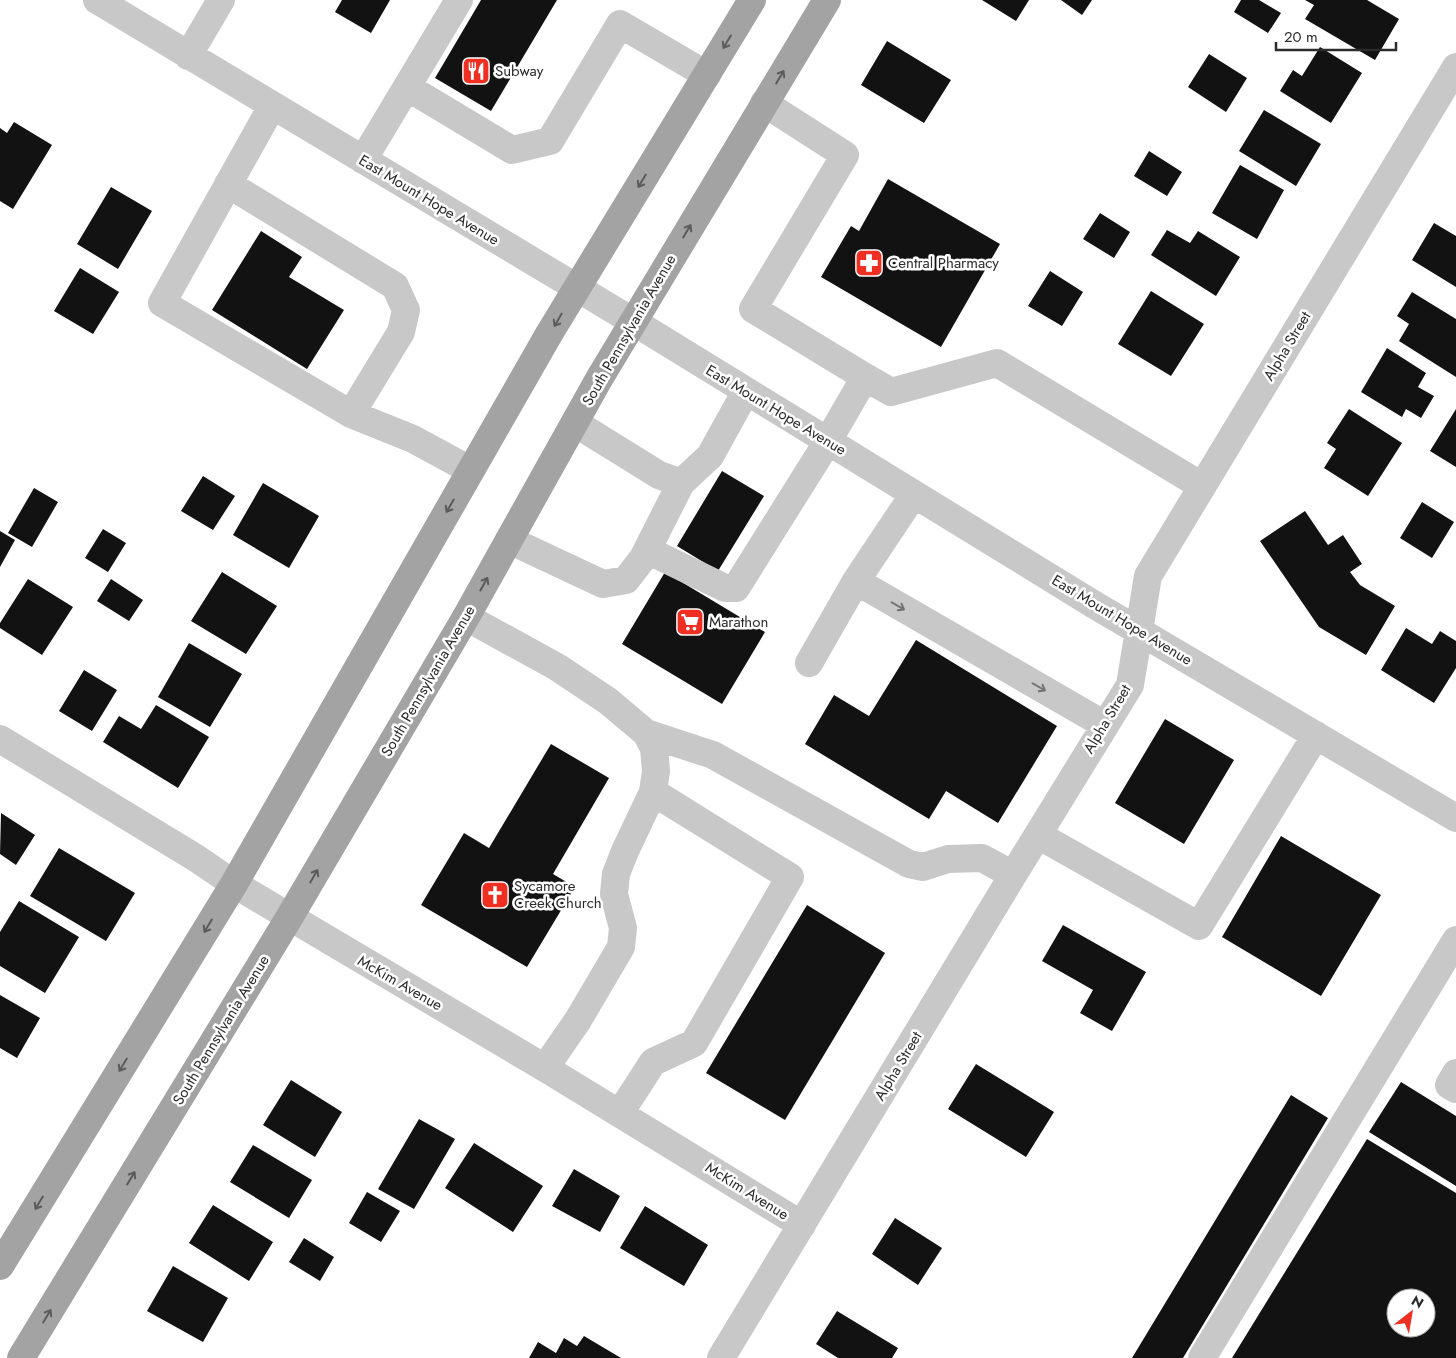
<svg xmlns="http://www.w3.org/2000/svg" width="1456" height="1358" viewBox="0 0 1456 1358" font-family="Jost,sans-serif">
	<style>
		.building { fill: #121212; fill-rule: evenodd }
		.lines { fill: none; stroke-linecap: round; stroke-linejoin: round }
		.minor { stroke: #c8c8c8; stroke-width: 28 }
		.major { stroke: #a3a3a3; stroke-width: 28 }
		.oneway { stroke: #5b5b5b }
		.oneway2 { stroke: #727272 }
		.labels { text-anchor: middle; stroke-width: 5; stroke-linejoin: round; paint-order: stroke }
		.poi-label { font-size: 15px; fill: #2b2b2b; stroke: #fff; text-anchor: start }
		.street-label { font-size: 15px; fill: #2b2b2b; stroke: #fff }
	</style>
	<rect width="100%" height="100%" fill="#fff"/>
	<path class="building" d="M 342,0 L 390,0 L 371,33 L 335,12 Z
		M 481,0 L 557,0 L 491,111 L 435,78 Z
		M 982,0 L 1029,0 L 1016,21 Z
		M 1061,0 L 1092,0 L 1082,15 Z
		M 1241,0 L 1259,0 L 1281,13 L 1268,33 L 1234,12 Z
		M 1305,0 L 1367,0 L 1399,19 L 1375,60 L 1305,19 L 1314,5 Z
		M 887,41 L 951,80 L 924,123 L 861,85 Z
		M 1320,47 L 1362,73 L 1331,123 L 1280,91 L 1293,70 L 1302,76 Z
		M 1209,54 L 1247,78 L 1226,112 L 1188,87 Z
		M 1264,110 L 1321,144 L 1296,186 L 1239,151 Z
		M 14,122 L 52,145 L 13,209 L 0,201 L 0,128 L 7,133 Z
		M 1149,151 L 1182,172 L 1167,196 L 1134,176 Z
		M 1240,165 L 1284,190 L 1257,239 L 1212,213 Z
		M 888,179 L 1000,244 L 941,347 L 821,277 L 851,226 L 859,231 Z
		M 111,187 L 152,211 L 118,269 L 77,244 Z
		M 1100,213 L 1130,232 L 1114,258 L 1083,239 Z
		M 1434,223 L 1456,236 L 1456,287 L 1412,260 Z
		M 1167,230 L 1190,243 L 1198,231 L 1240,257 L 1216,296 L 1151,255 Z
		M 261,231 L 302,257 L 289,277 L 344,310 L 307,369 L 212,310 Z
		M 80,268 L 119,292 L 93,334 L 54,311 Z
		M 1050,271 L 1083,292 L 1062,326 L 1028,306 Z
		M 1151,291 L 1204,324 L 1171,376 L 1118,344 Z
		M 1412,292 L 1456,319 L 1456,377 L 1399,341 L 1409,324 L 1397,316 Z
		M 1387,348 L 1426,373 L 1418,387 L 1434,396 L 1421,418 L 1406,409 L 1402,417 L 1361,392 Z
		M 1349,409 L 1402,443 L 1368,496 L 1324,468 L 1336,449 L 1327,443 Z
		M 1456,409 L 1456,467 L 1430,451 Z
		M 722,471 L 764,496 L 718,571 L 677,546 Z
		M 203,476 L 235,496 L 213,530 L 181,511 Z
		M 263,483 L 319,516 L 289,568 L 233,535 Z
		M 34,488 L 58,502 L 32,547 L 8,533 Z
		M 1422,502 L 1454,522 L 1432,558 L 1400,538 Z
		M 1305,511 L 1328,545 L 1343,535 L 1362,564 L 1350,572 L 1360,585 L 1395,606 L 1366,655 L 1319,627 L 1260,541 Z
		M 103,529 L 126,543 L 108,572 L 85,558 Z
		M 0,531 L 15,540 L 0,567 Z
		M 222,572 L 277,606 L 246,654 L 191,621 Z
		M 665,572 L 765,632 L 722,704 L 622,644 Z
		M 28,579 L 73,607 L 42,655 L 0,628 L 0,623 Z
		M 111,579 L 143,600 L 129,621 L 97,601 Z
		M 1406,628 L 1432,644 L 1440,631 L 1456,641 L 1456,668 L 1434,703 L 1381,670 Z
		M 916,640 L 1057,726 L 998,823 L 946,791 L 929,819 L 805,744 L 834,695 L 869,716 Z
		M 189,643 L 242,674 L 210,727 L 158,697 Z
		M 84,670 L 117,690 L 92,731 L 59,711 Z
		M 156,705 L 209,737 L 178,788 L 103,742 L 119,716 L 141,729 Z
		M 1165,719 L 1234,760 L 1184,844 L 1115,803 Z
		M 551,744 L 609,778 L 553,874 L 575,887 L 527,967 L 421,905 L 464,833 L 489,848 Z
		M 1,813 L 35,835 L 16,865 L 0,854 Z
		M 1281,836 L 1381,895 L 1321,996 L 1222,937 Z
		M 59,848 L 135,893 L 106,941 L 30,896 Z
		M 19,901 L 79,937 L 45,993 L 0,966 L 0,932 Z
		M 807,905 L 885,953 L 785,1120 L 706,1073 Z
		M 1063,925 L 1146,972 L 1112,1031 L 1080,1013 L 1093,990 L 1042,961 Z
		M 0,995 L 40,1018 L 17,1058 L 0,1048 Z
		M 976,1064 L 1054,1112 L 1026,1157 L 948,1109 Z
		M 291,1080 L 342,1112 L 315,1157 L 263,1125 Z
		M 1401,1082 L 1456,1116 L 1456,1186 L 1369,1132 Z
		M 1291,1095 L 1328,1118 L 1183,1358 L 1132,1358 Z
		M 419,1119 L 455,1139 L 414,1209 L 378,1189 Z
		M 1367,1139 L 1456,1193 L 1456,1358 L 1232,1358 ZM 1396,1298 L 1426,1298 L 1426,1328 L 1396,1328 Z
		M 474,1143 L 543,1186 L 513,1232 L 445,1188 Z
		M 253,1145 L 312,1180 L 289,1218 L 230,1182 Z
		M 574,1169 L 620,1196 L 600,1232 L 552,1206 Z
		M 367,1192 L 400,1211 L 381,1242 L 349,1223 Z
		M 213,1205 L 273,1242 L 249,1281 L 189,1243 Z
		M 645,1206 L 708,1245 L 684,1286 L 620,1248 Z
		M 895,1218 L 942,1248 L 918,1285 L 872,1254 Z
		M 304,1238 L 334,1257 L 320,1281 L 289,1262 Z
		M 173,1266 L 228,1298 L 203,1342 L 147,1311 Z
		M 837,1311 L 898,1348 L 892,1358 L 838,1358 L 816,1344 Z
		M 584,1336 L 621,1358 L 529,1358 L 538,1342 L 556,1353 L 564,1338 L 577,1346 Z"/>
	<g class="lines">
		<path class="minor" d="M 97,0 L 634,322 L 1093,604 L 1456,818
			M 188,56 L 221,0
			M 407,87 L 512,150 L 550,141 L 620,24 L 707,75
			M 272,106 L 162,303 L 351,414 L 413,439 L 470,470
			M 363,160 L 459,0
			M 228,184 L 395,286 L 406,310 L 401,332 L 351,414
			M 865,377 L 891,392 L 997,363 L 1202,486
			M 575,423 L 659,475 L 681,483 L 710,456 L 746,391
			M 509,540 L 603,584 L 626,580 L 643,558 L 681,483
			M 647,550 L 725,588 L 736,588 L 828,441 L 865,377 L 753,309 L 845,155 L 764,103
			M 856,581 L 1105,725
			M 466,617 L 557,667 L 608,701 L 646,733 L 654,748 L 656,771 L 653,792 L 625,851 L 616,874 L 614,894 L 623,928 L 621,947 L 578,1020 L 545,1068
			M 809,663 L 856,581 L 914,494
			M 646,733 L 713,755 L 909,864 L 923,867 L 948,859 L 982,858 L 1013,875
			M 0,739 L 196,858 L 234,884 L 545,1068 L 802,1225
			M 1038,835 L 1199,926 L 1316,735
			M 1456,1073 L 1449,1085 L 1456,1089
			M 620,1113 L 653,1062 L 694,1043 L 790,877 L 653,792
			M 721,1358 L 1013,875 L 1130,685 L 1148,576 L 1456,67
			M 1202,1358 L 1456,940"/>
		<path class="major" d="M 0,1266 L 234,884 L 549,334 L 752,0
			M 21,1358 L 289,918 L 466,617 L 599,379 L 827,0"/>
	</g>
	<defs><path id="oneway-shaft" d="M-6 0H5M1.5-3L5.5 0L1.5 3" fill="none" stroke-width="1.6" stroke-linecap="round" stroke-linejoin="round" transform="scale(1.25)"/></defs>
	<g class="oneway">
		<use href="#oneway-shaft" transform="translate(727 42) rotate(121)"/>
		<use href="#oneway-shaft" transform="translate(780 77) rotate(-59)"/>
		<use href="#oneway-shaft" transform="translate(642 181) rotate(121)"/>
		<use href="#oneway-shaft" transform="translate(687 231) rotate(-59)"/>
		<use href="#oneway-shaft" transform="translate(558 320) rotate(120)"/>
		<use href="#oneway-shaft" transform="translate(450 506) rotate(120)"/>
		<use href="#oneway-shaft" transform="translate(484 584) rotate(-61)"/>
		<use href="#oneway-shaft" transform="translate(314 876) rotate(-60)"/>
		<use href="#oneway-shaft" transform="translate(208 926) rotate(121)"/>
		<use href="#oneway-shaft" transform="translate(123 1065) rotate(121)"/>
		<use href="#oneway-shaft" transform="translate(131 1178) rotate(-59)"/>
		<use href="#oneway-shaft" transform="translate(39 1203) rotate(121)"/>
		<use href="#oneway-shaft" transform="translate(47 1316) rotate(-59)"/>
	</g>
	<g class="oneway2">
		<use href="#oneway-shaft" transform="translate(898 606) rotate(30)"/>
		<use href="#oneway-shaft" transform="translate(1039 687) rotate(30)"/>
	</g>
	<defs>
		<symbol id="restaurant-square" viewBox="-11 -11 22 22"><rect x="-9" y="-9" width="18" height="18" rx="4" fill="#ee2f22" stroke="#fff"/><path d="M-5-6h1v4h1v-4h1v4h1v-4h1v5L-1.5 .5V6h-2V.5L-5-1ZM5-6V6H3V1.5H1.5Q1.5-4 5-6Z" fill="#fff"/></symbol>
		<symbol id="pharmacy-square" viewBox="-11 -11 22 22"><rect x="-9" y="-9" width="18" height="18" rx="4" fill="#ee2f22" stroke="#fff"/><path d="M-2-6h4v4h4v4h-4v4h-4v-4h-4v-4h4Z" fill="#fff"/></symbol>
		<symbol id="supermarket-square" viewBox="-11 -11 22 22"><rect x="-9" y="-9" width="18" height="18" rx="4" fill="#ee2f22" stroke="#fff"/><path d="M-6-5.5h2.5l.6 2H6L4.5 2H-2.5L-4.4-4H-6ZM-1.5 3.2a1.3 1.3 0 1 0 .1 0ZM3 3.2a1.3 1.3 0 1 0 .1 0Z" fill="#fff"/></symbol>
		<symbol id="church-square" viewBox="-11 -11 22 22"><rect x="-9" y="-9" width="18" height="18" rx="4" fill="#ee2f22" stroke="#fff"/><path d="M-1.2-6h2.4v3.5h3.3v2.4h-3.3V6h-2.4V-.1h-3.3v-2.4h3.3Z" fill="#fff"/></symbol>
	</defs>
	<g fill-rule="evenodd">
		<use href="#restaurant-square" x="460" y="55" width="32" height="32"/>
		<use href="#pharmacy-square" x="853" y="247" width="32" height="32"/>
		<use href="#supermarket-square" x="674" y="606" width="32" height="32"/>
		<use href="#church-square" x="479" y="879" width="32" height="32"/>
	</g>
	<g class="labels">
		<g class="poi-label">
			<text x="495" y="76">Subway</text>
			<text x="888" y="268">Central Pharmacy</text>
			<text x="709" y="627">Marathon</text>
			<text x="514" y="891">Sycamore<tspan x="514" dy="17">Creek Church</tspan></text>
		</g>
		<g class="street-label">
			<text transform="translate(429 200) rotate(31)" y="5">East Mount Hope Avenue</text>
			<text transform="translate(629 330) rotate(-60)" y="5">South Pennsylvania Avenue</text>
			<text transform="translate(1287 346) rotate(-59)" y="5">Alpha Street</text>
			<text transform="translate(776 410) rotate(31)" y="5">East Mount Hope Avenue</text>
			<text transform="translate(1122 620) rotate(31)" y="5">East Mount Hope Avenue</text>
			<text transform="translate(428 681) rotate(-60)" y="5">South Pennsylvania Avenue</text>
			<text transform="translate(1107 719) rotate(-59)" y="5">Alpha Street</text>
			<text transform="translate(400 983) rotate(30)" y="5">McKim Avenue</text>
			<text transform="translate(221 1030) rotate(-59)" y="5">South Pennsylvania Avenue</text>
			<text transform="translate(898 1066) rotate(-59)" y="5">Alpha Street</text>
			<text transform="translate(747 1191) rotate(32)" y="5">McKim Avenue</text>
		</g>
	</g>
	<g transform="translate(1411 1313) rotate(31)"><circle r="24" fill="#ffffff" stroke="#aaaaaa"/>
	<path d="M0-4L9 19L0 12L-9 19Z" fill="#ee2f22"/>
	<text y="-8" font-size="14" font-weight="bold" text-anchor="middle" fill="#2b2b2b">N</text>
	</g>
	<path d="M1276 42v8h120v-8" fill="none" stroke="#2b2b2b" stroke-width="2.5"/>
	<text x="1284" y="42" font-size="15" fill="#2b2b2b" stroke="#ffffff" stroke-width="4" paint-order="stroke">20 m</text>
</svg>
